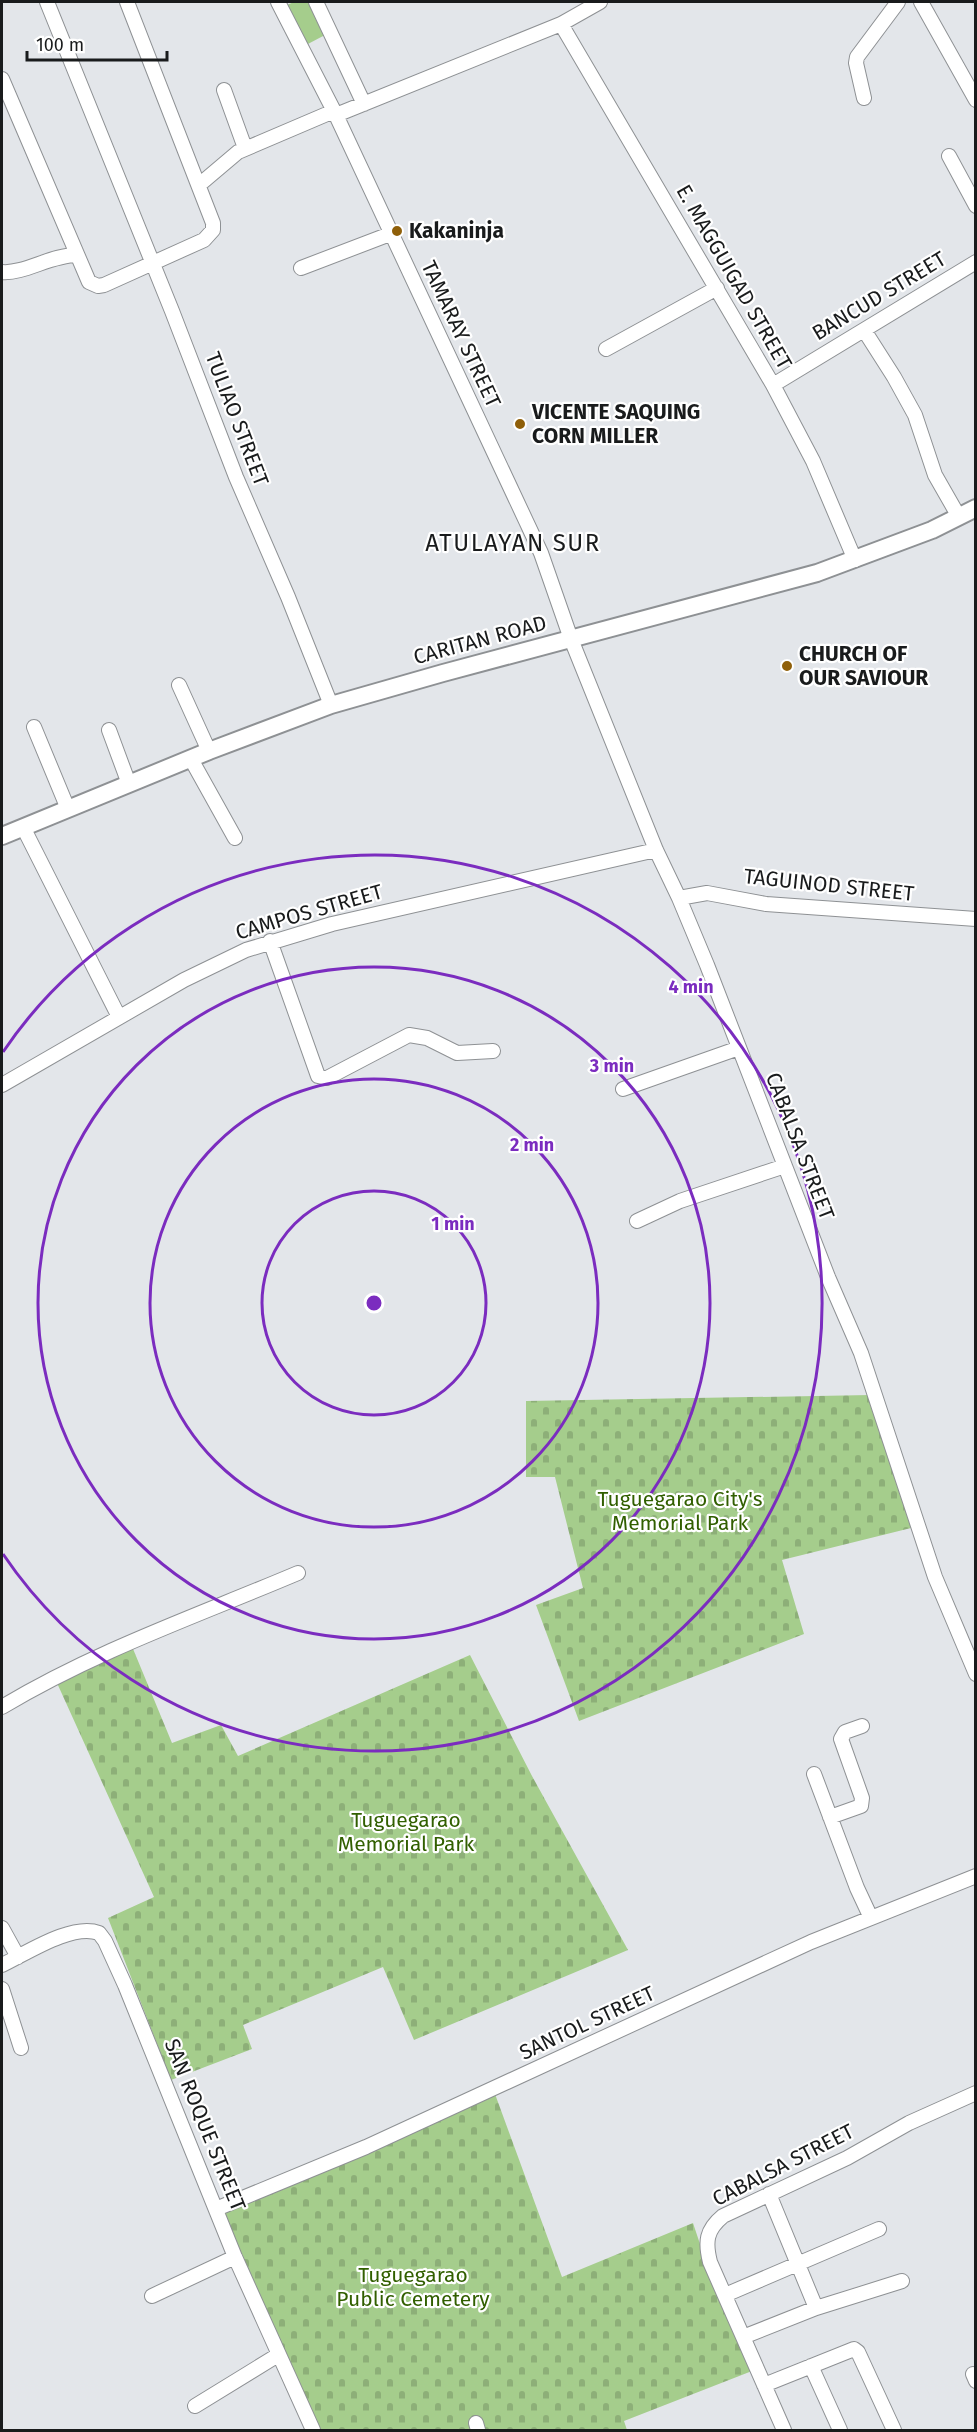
<svg xmlns="http://www.w3.org/2000/svg" width="977" height="2432" viewBox="0 0 977 2432" font-family="'Fira Sans',sans-serif">
	<style>
		.cemetery { fill: url(#cemetery-stones) }
		.park { fill: #a5cd8c }
		.lines { fill: none; stroke-linecap: round; stroke-linejoin: round }
		.minor-casing { stroke: #8e9194; stroke-width: 16 }
		.major-casing { stroke: #8e9194; stroke-width: 20 }
		.minor { stroke: #fff; stroke-width: 14 }
		.major { stroke: #fff; stroke-width: 16 }
		.ring { fill: none; stroke: #7b2cbf; stroke-width: 3 }
		.poi-dot { fill: #8f5f09; stroke: #fff; stroke-width: 2 }
		.labels { text-anchor: middle; stroke-width: 4.5; stroke-linejoin: round; paint-order: stroke }
		.poi-label { font-size: 21px; font-weight: bold; fill: #191b1c; stroke: #fff; text-anchor: start }
		.street-label { font-size: 21px; fill: #191b1c; stroke: #fff }
		.park-label { font-size: 21px; fill: #315f00; stroke: #fff }
		.quarter-label { font-size: 24px; letter-spacing: 1.5px; fill: #191b1c; stroke: #fff }
		.centre { fill: #7b2cbf; stroke: #fff; stroke-width: 3 }
		.ring-label { font-size: 18px; text-anchor: middle; font-weight: bold; fill: #7b2cbf; stroke: #fff; stroke-width: 4.5; stroke-linejoin: round; paint-order: stroke }
	</style>
	<defs>
		<pattern id="cemetery-stones" width="16" height="16" patternUnits="userSpaceOnUse" patternTransform="scale(1.5)"><rect width="16" height="16" fill="#a5cd8c"/><path d="M2 7V4a2 2 0 0 1 4 0v3zM10 15v-3a2 2 0 0 1 4 0v3z" fill="#8daf78"/></pattern>
	</defs>
	<rect width="100%" height="100%" fill="#e3e6ea"/>
	<path class="cemetery" d="M 870,1395 L 911,1528 L 782,1560 L 804,1634 L 579,1721 L 536,1605 L 583,1588 L 555,1477 L 526,1477 L 526,1401 Z
		M 131,1644 L 172,1743 L 221,1725 L 238,1756 L 470,1655 L 532,1776 L 628,1950 L 414,2040 L 383,1967 L 243,2025 L 252,2049 L 171,2080 L 108,1918 L 154,1897 L 57,1683 Z
		M 495,2094 L 562,2277 L 693,2223 L 706,2262 L 752,2371 L 624,2421 L 627,2430 L 319,2430 L 223,2213 Z"/>
	<path class="park" d="M 294,2 L 311,2 L 325,35 L 306,45 L 287,5 Z"/>
	<g class="lines">
		<defs>
			<path id="minor" d="M 47,2 L 172,311 L 236,477 L 288,597 L 331,705
				M 278,2 L 336,115 L 541,553 L 571,639 L 656,850 L 679,898 L 707,965 L 828,1277 L 861,1353 L 935,1577 L 976,1674
				M 316,2 L 364,104
				M 921,2 L 976,100
				M 561,24 L 773,385 L 813,461 L 855,560
				M 2,79 L 89,282 L 98,286 L 104,285 L 204,240 L 213,230 L 213,223 L 127,2
				M 224,90 L 245,148
				M 864,98 L 856,63 L 857,57 L 898,2
				M 336,115 L 561,24 L 600,2
				M 949,156 L 976,206
				M 199,185 L 238,152 L 334,111
				M 301,268 L 390,234
				M 2,272 C 24,274 51,255 77,255
				M 864,330 L 894,377 L 915,415 L 935,475 L 959,517
				M 606,349 L 717,288
				M 773,385 L 976,262
				M 179,685 L 209,751
				M 34,727 L 68,809
				M 109,730 L 129,784
				M 191,759 L 235,838
				M 23,827 L 119,1017
				M 679,898 L 707,893 L 766,904 L 976,919
				M 270,941 L 318,1076 L 327,1078 L 409,1035 L 427,1038 L 457,1053 L 493,1051
				M 2,1085 L 184,980 L 246,950 L 332,924 L 656,850
				M 623,1089 L 739,1048
				M 637,1221 L 680,1201 L 785,1166
				M 2,1707 C 95,1651 199,1615 298,1573
				M 814,1774 L 857,1888 L 871,1918
				M 830,1817 L 861,1806 L 862,1798 L 841,1739 L 845,1732 L 862,1726
				M 2,1928 L 18,1957
				M 2,1965 C 27,1953 72,1923 99,1933 L 105,1941 L 125,1985 L 235,2257 L 313,2430
				M 2,1989 L 21,2048
				M 769,2194 L 816,2308
				M 216,2209 L 366,2147 L 811,1942 L 976,1876
				M 725,2295 L 879,2229
				M 152,2296 L 235,2257
				M 743,2337 L 816,2308 L 902,2281
				M 811,2366 L 840,2430
				M 973,2374 L 976,2381
				M 764,2385 L 854,2349 L 858,2352 L 894,2430
				M 195,2406 L 278,2355
				M 476,2423 L 478,2430
				M 784,2430 L 710,2262 C 705,2242 706,2230 723,2216 L 847,2158 L 909,2123 L 976,2093"/>
			<path id="major" d="M 2,836 L 209,751 L 331,705 L 443,673 L 817,573 L 932,530 L 976,508"/>
		</defs>
		<use href="#minor" class="minor-casing"/>
		<use href="#major" class="major-casing"/>
		<use href="#minor" class="minor"/>
		<use href="#major" class="major"/>
	</g>
	<g class="ring">
		<circle cx="374" cy="1303" r="112"/>
		<circle cx="374" cy="1303" r="224"/>
		<circle cx="374" cy="1303" r="336"/>
		<path d="M3 1052A448 448 0 1 1 3 1554"/>
	</g>
	<g class="poi-dot">
		<circle cx="397" cy="231" r="6"/>
		<circle cx="520" cy="424" r="6"/>
		<circle cx="787" cy="666" r="6"/>
	</g>
	<g class="labels">
		<g class="poi-label">
			<text x="409" y="238">Kakaninja</text>
			<text x="532" y="419">VICENTE SAQUING<tspan x="532" dy="24">CORN MILLER</tspan></text>
			<text x="799" y="661">CHURCH OF<tspan x="799" dy="24">OUR SAVIOUR</tspan></text>
		</g>
		<g class="street-label">
			<text transform="translate(734 277) rotate(60)" y="7">E. MAGGUIGAD STREET</text>
			<text transform="translate(879 296) rotate(-31)" y="7">BANCUD STREET</text>
			<text transform="translate(461 334) rotate(65)" y="7">TAMARAY STREET</text>
			<text transform="translate(237 419) rotate(69)" y="7">TULIAO STREET</text>
			<text transform="translate(480 640) rotate(-15)" y="7">CARITAN ROAD</text>
			<text transform="translate(829 885) rotate(6)" y="7">TAGUINOD STREET</text>
			<text transform="translate(309 912) rotate(-16)" y="7">CAMPOS STREET</text>
			<text transform="translate(800 1146) rotate(69)" y="7">CABALSA STREET</text>
			<text transform="translate(587 2023) rotate(-25)" y="7">SANTOL STREET</text>
			<text transform="translate(205 2125) rotate(68)" y="7">SAN ROQUE STREET</text>
			<text transform="translate(783 2165) rotate(-27)" y="7">CABALSA STREET</text>
		</g>
		<g class="park-label">
			<text x="680" y="1506">Tuguegarao City's<tspan x="680" dy="24">Memorial Park</tspan></text>
			<text x="406" y="1827">Tuguegarao<tspan x="406" dy="24">Memorial Park</tspan></text>
			<text x="413" y="2282">Tuguegarao<tspan x="413" dy="24">Public Cemetery</tspan></text>
		</g>
		<g class="quarter-label">
			<text x="513" y="551">ATULAYAN SUR</text>
		</g>
	</g>
	<circle cx="374" cy="1303" r="9" class="centre"/>
	<g class="ring-label">
		<text x="691" y="993">4 min</text>
		<text x="612" y="1072">3 min</text>
		<text x="532" y="1151">2 min</text>
		<text x="453" y="1230">1 min</text>
	</g>
	<rect width="977" height="2432" fill="none" stroke="#191b1c" stroke-width="6"/>
	<path d="M27 51v9h140v-9" fill="none" stroke="#191b1c" stroke-width="3"/>
	<text x="36" y="51" font-size="18" fill="#191b1c" stroke="#ffffff" stroke-width="4.5" paint-order="stroke">100 m</text>
</svg>
